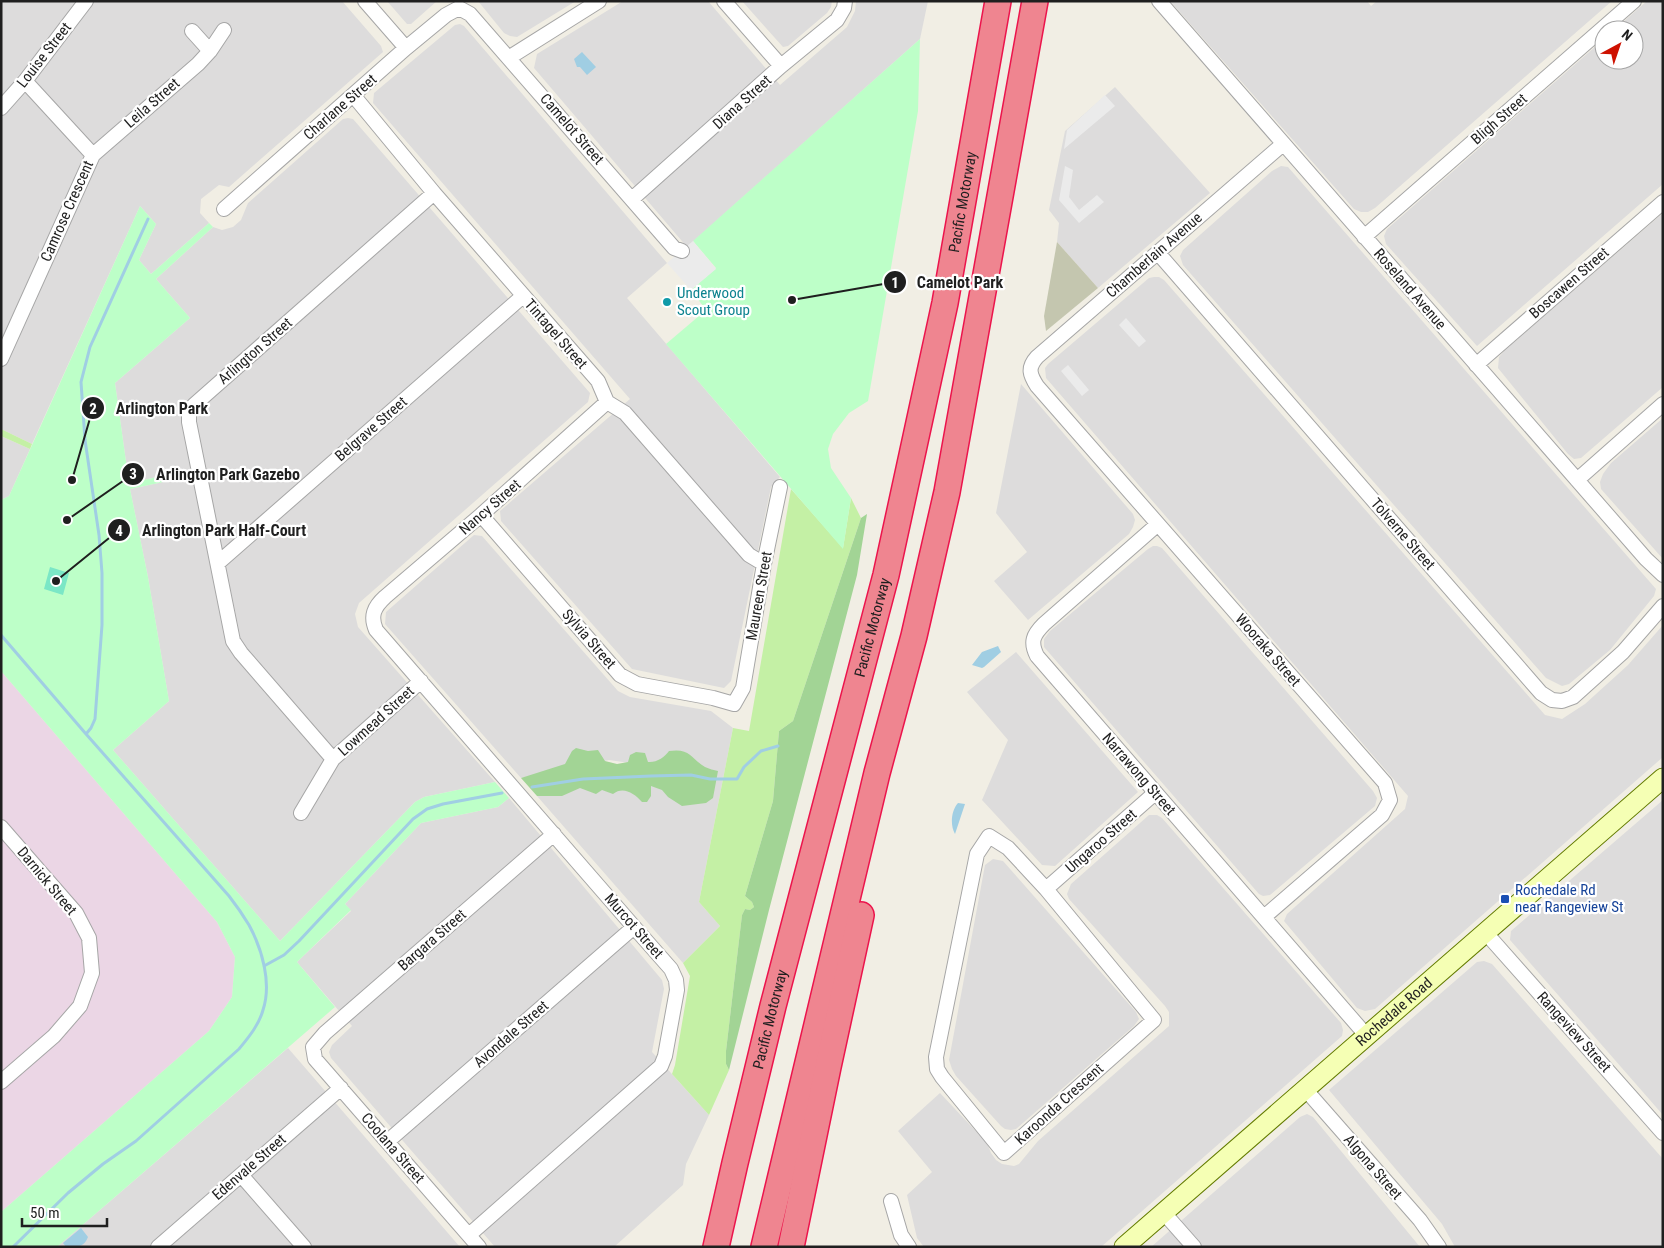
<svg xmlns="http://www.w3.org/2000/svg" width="1664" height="1248" viewBox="0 0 1664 1248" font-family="'Roboto Condensed',sans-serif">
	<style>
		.residential { fill: #dddcdc }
		.industrial { fill: #ebd6e5 }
		.construction { fill: #c4c6af }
		.grass { fill: #c4f0a5 }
		.forest { fill: #a2d495 }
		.park { fill: #bdffc8 }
		.pitch { fill: #7be7c6 }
		.parking { fill: #ebebeb }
		.water { fill: #a0cee3 }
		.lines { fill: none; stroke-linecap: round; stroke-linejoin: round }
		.stream { stroke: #a0cee3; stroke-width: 3 }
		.minor-casing { stroke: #a6a6a6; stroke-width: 16 }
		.secondary-casing { stroke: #647c00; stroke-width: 21 }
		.motorway-casing { stroke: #ec144c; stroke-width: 28 }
		.minor { stroke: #fff; stroke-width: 14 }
		.secondary { stroke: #f5ffb4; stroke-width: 19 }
		.motorway { stroke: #ef8590; stroke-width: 25 }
		.culture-dot { fill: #0f9aa8; stroke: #fff; stroke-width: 2 }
		.transit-dot { fill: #1a4fb4; stroke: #fff; stroke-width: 2 }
		.labels { text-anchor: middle; stroke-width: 4.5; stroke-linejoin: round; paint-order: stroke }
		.street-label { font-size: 15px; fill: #1f1f1f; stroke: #fff }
		.culture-label { font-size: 15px; fill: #0d838f; stroke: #fff; text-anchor: start }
		.transit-label { font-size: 15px; fill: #164399; stroke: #fff; text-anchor: start }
		.leader { fill: none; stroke: #1f1f1f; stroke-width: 2 }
		.callout-dot { fill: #1f1f1f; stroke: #fff; stroke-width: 2 }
		.mark-label { font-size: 15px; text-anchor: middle; font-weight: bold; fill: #fff }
		.callout-label { font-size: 16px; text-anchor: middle; font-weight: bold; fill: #1f1f1f; stroke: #fff; stroke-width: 4.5; stroke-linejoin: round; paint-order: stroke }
	</style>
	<rect width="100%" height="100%" fill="#f1eee4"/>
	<path class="residential" d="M 1,1 L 342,1 L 381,46 L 383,52 L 229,187 L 219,185 L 201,199 L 200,213 L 209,223 L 151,274 L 139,260 L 156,224 L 140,206 L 32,444 L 1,429 Z
		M 387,1 L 437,1 L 411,24 L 407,24 Z
		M 478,1 L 576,1 L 517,37 L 510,36 L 504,33 Z
		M 623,1 L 708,1 L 780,85 L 847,27 L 855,11 L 856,1 L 928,1 L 920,39 L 687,247 L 534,68 L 537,54 Z
		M 742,1 L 832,1 L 831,7 L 827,13 L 788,46 L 783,47 Z
		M 1170,1 L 1367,1 L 1371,6 L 1377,1 L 1612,1 L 1375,208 L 1368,212 L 1361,212 L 1354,209 Z
		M 1647,1 L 1663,1 L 1663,184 L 1477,346 L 1386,244 L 1384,236 L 1387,229 L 1604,39 L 1604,60 L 1634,60 L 1634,30 L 1614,30 Z
		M 460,24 L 464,26 L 667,263 L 627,298 L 780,477 L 771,487 L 731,681 L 724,688 L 632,669 L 501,521 L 500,511 L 630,399 L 373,103 L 374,93 L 455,25 Z
		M 1115,87 L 1210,193 L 1098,288 L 1057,242 L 1059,223 L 1049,210 L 1065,131 Z
		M 348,118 L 353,119 L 590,393 L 588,402 L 359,603 L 355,614 L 358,627 L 495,782 L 424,797 L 415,802 L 280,941 L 113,750 L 169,701 L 148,577 L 130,489 L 187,477 L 186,471 L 129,483 L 115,383 L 190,318 L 156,279 L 213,227 L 222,230 L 233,227 L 241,220 L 248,203 L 343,119 Z
		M 1281,166 L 1288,167 L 1656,589 L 1654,596 L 1610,650 L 1569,684 L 1562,686 L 1546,678 L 1183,265 L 1180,256 L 1183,250 L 1272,171 Z
		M 1663,213 L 1663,387 L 1581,458 L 1574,459 L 1568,454 L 1498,368 L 1499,357 L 1505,350 Z
		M 1154,277 L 1159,277 L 1164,280 L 1545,715 L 1562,719 L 1585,704 L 1628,665 L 1663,625 L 1663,757 L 1375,1009 L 1365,1011 L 1357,1008 L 1284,921 L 1287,914 L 1405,809 L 1408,796 L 1046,378 L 1045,368 L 1048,364 L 1149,278 Z
		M 1021,384 L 1133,514 L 1135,520 L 1133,527 L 1129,534 L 1028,620 L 994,581 L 1027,552 L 996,513 Z
		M 1663,418 L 1663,559 L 1601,489 L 1600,482 L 1603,474 L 1611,463 Z
		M 1,436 L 30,449 L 9,496 L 1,500 Z
		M 474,535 L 482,536 L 618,691 L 630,697 L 711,711 L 733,728 L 699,902 L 720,926 L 683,963 L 537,796 L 572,786 L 714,775 L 609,760 L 521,778 L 385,624 L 386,612 Z
		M 1153,546 L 1157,546 L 1162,548 L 1373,791 L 1377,798 L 1375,806 L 1270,895 L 1263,896 L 1259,894 L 1044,647 L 1044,639 L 1050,631 L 1148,549 Z
		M 1016,652 L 1138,792 L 1055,866 L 1042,865 L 982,800 L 1008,740 L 967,692 Z
		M 509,798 L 662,980 L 664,989 L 652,1052 L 709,1115 L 686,1164 L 683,1185 L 614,1247 L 495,1247 L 331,1058 L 329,1052 L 332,1045 L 352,1026 L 297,962 L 351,911 L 345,904 L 421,823 L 498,807 Z
		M 1663,800 L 1663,1115 L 1510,940 L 1511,931 Z
		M 1149,815 L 1157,815 L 1162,818 L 1341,1023 L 1343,1030 L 1342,1036 L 1101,1247 L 924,1247 L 917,1238 L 907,1195 L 932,1172 L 898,1131 L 940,1093 L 987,1143 L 991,1153 L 996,1160 L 1002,1164 L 1014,1166 L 1019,1164 L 1038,1141 L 1169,1026 L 1169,1012 L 1165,1006 L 1069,899 L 1067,894 L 1071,884 Z
		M 993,859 L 1003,861 L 1136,1012 L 1139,1019 L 1134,1026 L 1016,1129 L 1011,1130 L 1005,1129 L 1001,1126 L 956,1076 L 952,1069 L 949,1060 L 985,865 Z
		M 1484,961 L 1492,964 L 1663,1159 L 1663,1247 L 1455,1247 L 1442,1224 L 1329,1090 L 1477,962 Z
		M 288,1048 L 460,1247 L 57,1247 Z
		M 1307,1114 L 1313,1117 L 1420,1247 L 1151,1247 L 1300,1117 Z"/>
	<path class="industrial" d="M 1,671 L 217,922 L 235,957 L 232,997 L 209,1031 L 1,1212 Z"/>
	<path class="construction" d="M 1057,242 L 1098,288 L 1046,331 L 1044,316 Z"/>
	<path class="grass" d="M 1,429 L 32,444 L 30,449 L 1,436 Z
		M 791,489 L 843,548 L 851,498 L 861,518 L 793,721 L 779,731 L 773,801 L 745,896 L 752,902 L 754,907 L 750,910 L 745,909 L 742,915 L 726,1051 L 726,1064 L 729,1070 L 709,1115 L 672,1074 L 675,1065 L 690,976 L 683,963 L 720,926 L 699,902 L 733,728 L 749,731 Z"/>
	<path class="forest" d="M 867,514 L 857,575 L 769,910 L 729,1070 L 726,1064 L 726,1051 L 742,915 L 745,909 L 750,910 L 754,907 L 752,902 L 745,896 L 773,801 L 779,731 L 793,721 L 861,518 Z
		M 576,748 L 588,751 L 598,750 L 605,761 L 617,764 L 628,762 L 630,755 L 636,752 L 645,753 L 648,762 C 656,763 665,757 669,751 C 691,748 690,758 705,767 C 709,769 714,770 718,771 L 713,798 L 706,803 L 682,806 L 668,797 L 662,790 L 651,786 L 651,796 L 647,802 L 642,802 C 634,793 623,786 613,794 L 602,790 L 596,794 L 580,788 L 562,796 L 537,796 L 521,778 L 565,764 L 572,751 Z"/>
	<path class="park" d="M 920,39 L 918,111 L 868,401 L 849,413 L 833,434 L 828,449 L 831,468 L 851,498 L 843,549 L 666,344 L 706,310 L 691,290 L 716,268 L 693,241 Z
		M 140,206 L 156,224 L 139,260 L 151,274 L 209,223 L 213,227 L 156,279 L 190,318 L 115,383 L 129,483 L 186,471 L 187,477 L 130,489 L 148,577 L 169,701 L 113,750 L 280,941 L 415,802 L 424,797 L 495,782 L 509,798 L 498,807 L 421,823 L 345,904 L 351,910 L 297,962 L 335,1007 L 57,1247 L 1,1247 L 1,1212 L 209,1031 L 232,997 L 235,957 L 217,922 L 1,671 L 1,500 L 9,496 Z"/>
	<path class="pitch" d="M 50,567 L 69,573 L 63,595 L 44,589 Z"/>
	<path class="parking" d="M 1105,95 L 1115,106 L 1064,149 L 1067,130 Z
		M 1065,166 L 1073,170 L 1069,197 L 1079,210 L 1097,195 L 1104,202 L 1079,223 L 1059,200 Z
		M 693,241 L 716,269 L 691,290 L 667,263 Z
		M 1126,318 L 1146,341 L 1139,347 L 1119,325 Z
		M 1068,365 L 1089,390 L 1082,396 L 1061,371 Z"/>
	<path class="water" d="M 582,52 L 596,67 L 587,75 L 580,67 L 577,67 L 574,59 Z
		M 998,646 L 1001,652 L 984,667 L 982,668 L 972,665 L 982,652 Z
		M 958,803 L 965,804 L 955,834 C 950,825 951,811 958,803 Z
		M 81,1228 L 88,1237 C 84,1248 76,1247 66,1247 L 63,1243 Z"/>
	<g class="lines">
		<path class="stream" d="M 1,635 L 86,734 L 229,896 C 236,905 243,915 249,925 C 262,949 272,983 263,1010 C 259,1025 248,1038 239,1049 L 136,1141 L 103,1164 L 68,1193 L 13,1247
			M 86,734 L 91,728 L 95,719 L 102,625 L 102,573 L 99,535 L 85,440 L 81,382 L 90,347 L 148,219
			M 532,787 L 583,779 L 651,776 L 691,775 L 710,779 L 737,779 L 744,767 L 761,751 L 778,746
			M 264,966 L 284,955 L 299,941 L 413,819 L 427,809 L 443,804 L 502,793"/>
		<defs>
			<path id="minor" d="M 365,1 L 406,48
				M 724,1 L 781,66
				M 1159,1 L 1646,559 L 1663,575
				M 192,31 L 210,51
				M 510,57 L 599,1
				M 353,95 L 434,193 L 598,381 L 607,402 L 625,413 L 749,555 L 764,564
				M 1,108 L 25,81 L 86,1
				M 93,155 L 198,64 L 210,51 L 224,30
				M 632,199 L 781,66 L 837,20 L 844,8 L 845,1
				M 224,209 L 406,48 L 446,15 L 459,8 L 470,14 L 674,248 L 682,251
				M 1364,237 L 1634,1
				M 1158,253 L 1541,693 L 1552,700 L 1562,701 L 1573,697 L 1623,652 L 1663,606
				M 1,359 L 93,155 L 25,81
				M 1476,365 L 1663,202
				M 1577,480 L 1663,404
				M 481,515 L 620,675 L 637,684 L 713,698 L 734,704 L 743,688 L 764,564 L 780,487
				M 1158,524 L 1044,624 C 1033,635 1030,642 1037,656 L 1366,1035
				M 218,563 L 523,296
				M 333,759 L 241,653 L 233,641 L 189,422 L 189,412 L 194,405 L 434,193
				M 301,813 L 333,759 L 421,681
				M 1,827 L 76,913 L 89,938 L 92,973 L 80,1006 L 54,1036 L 1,1082
				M 989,836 L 1008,848 L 1046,889 L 1154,1020 L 1004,1153 L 942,1077 L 937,1069 L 936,1057 L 977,854 Z
				M 1046,889 L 1155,793
				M 1264,917 L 1382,815 L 1390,800 L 1385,783 L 1037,386 C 1030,375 1027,368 1037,357 L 1283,144
				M 1485,932 L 1663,1133
				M 1305,1089 L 1420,1220 L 1439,1247
				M 388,1141 L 634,927
				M 241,1175 L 304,1247
				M 891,1201 L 901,1235 L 909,1247
				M 1164,1213 L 1194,1247
				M 469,1235 L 661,1066 L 665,1056 L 677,990 L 676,980 L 671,969 L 634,927 L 376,630 C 370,616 374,607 385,597 L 481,515 L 607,402
				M 158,1247 L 341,1088
				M 479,1247 L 315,1059 L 313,1047 L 325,1033 L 554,834"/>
			<g id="secondary">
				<path id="s1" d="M 1124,1247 L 1663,778"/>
			</g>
			<g id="motorway">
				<path id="s2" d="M 716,1247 L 735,1163 L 773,1006 L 886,575 L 945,303 L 998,1"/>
				<path d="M 764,1247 L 877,773 L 914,636 L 947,492 L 1035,1"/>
				<path d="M 791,1247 L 828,1067 L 861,915"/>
			</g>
		</defs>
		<use href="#minor" class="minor-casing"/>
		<use href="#secondary" class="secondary-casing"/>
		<use href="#motorway" class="motorway-casing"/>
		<use href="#minor" class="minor"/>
		<use href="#secondary" class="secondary"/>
		<use href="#motorway" class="motorway"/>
	</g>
	<circle class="culture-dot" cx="667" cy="302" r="5"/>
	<rect class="transit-dot" x="1500" y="894" width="10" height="10" rx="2.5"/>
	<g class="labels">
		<g class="street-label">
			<text transform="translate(44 55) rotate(-52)" y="5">Louise Street</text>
			<text transform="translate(742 102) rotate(-42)" y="5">Diana Street</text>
			<text transform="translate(152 103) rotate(-41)" y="5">Leila Street</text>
			<text transform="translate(340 107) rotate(-41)" y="5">Charlane Street</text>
			<text transform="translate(1499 119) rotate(-41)" y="5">Bligh Street</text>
			<text transform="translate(572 129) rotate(49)" y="5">Camelot Street</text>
			<text dy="5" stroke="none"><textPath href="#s2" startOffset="1074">Pacific Motorway</textPath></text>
			<text transform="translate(67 211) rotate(-66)" y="5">Camrose Crescent</text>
			<text transform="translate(1154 255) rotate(-41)" y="5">Chamberlain Avenue</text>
			<text transform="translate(1569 283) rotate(-41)" y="5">Boscawen Street</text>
			<text transform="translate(1410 289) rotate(49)" y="5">Roseland Avenue</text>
			<text transform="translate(556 334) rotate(49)" y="5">Tintagel Street</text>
			<text transform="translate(255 351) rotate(-41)" y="5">Arlington Street</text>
			<text transform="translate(371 429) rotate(-41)" y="5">Belgrave Street</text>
			<text transform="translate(490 507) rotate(-41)" y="5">Nancy Street</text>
			<text transform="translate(1403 534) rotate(49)" y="5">Tolverne Street</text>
			<text transform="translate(759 596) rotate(-80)" y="5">Maureen Street</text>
			<text dy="5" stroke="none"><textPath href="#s2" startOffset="639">Pacific Motorway</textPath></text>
			<text transform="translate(589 639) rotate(49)" y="5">Sylvia Street</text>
			<text transform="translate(1268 650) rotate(49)" y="5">Wooraka Street</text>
			<text transform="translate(376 721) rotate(-42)" y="5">Lowmead Street</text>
			<text transform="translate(1139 774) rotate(49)" y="5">Narrawong Street</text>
			<text transform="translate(1101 841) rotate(-41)" y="5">Ungaroo Street</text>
			<text transform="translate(47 881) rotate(50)" y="5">Darnick Street</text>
			<text transform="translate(634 926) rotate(49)" y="5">Murcot Street</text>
			<text transform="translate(432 940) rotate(-41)" y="5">Bargara Street</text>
			<text dy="5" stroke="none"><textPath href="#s1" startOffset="358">Rochedale Road</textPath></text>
			<text dy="5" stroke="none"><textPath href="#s2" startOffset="234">Pacific Motorway</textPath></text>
			<text transform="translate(1574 1032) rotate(48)" y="5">Rangeview Street</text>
			<text transform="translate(511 1034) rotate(-41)" y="5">Avondale Street</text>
			<text transform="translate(1059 1104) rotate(-42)" y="5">Karoonda Crescent</text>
			<text transform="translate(393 1148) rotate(49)" y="5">Coolana Street</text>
			<text transform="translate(249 1167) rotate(-41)" y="5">Edenvale Street</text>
			<text transform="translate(1373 1167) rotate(49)" y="5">Algona Street</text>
		</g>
		<g class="culture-label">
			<text x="677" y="298">Underwood<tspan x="677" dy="17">Scout Group</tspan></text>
		</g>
		<g class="transit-label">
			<text x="1515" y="895">Rochedale Rd<tspan x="1515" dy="17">near Rangeview St</tspan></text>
		</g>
	</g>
	<path class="leader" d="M792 300L895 282M72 480L93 408M67 520L133 474M56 581L119 530"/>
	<g class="callout-dot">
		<circle cx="792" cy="300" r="5"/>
		<circle cx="72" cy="480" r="5"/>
		<circle cx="67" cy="520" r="5"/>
		<circle cx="56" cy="581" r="5"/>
		<circle cx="895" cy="282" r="12"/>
		<circle cx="93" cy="408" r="12"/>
		<circle cx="133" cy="474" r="12"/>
		<circle cx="119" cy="530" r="12"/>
	</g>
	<g class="mark-label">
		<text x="895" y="288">1</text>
		<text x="93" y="414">2</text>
		<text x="133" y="479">3</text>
		<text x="119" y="536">4</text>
	</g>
	<g class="callout-label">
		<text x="960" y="288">Camelot Park</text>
		<text x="162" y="414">Arlington Park</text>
		<text x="228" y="480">Arlington Park Gazebo</text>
		<text x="224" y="536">Arlington Park Half-Court</text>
	</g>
	<rect width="1664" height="1248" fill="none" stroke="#1f1f1f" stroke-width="5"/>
	<g transform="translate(1619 45) rotate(40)"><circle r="24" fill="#ffffff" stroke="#a5a5a5"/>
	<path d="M0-4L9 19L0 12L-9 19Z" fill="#ce1100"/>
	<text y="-8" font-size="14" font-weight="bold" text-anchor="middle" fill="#1f1f1f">N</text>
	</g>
	<path d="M22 1218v8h85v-8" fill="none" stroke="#1f1f1f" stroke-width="2.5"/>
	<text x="30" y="1218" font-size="15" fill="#1f1f1f" stroke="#ffffff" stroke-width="4" paint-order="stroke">50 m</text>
</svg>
